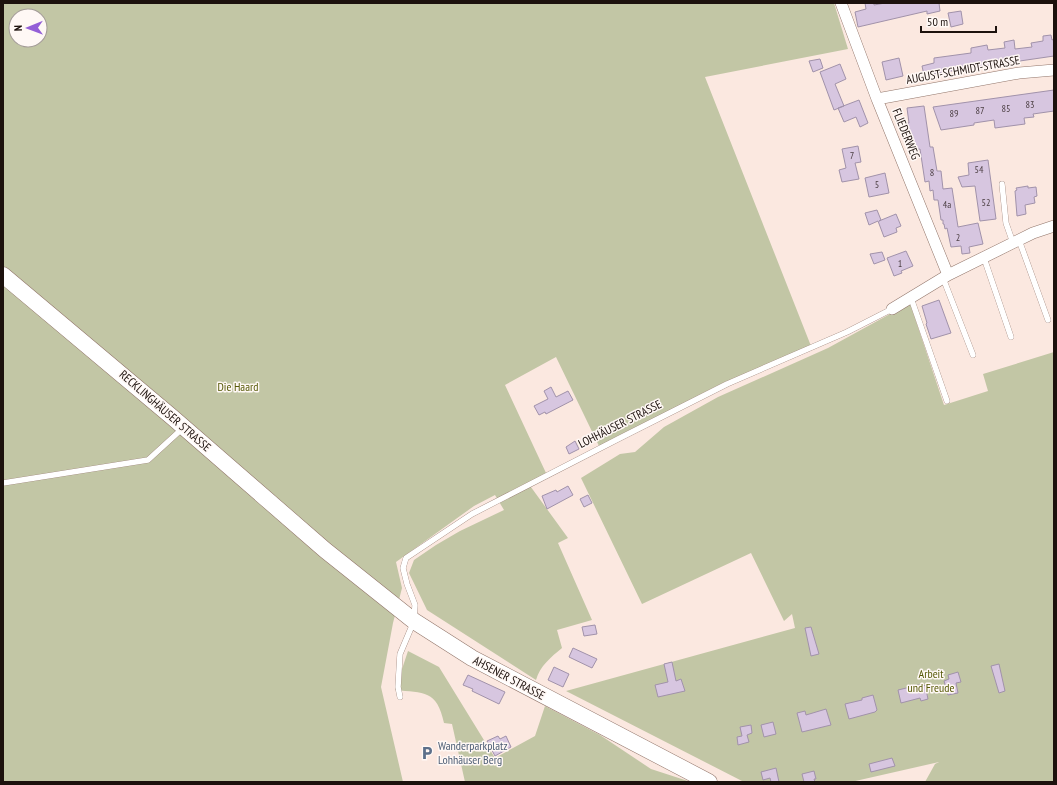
<svg xmlns="http://www.w3.org/2000/svg" width="1057" height="785" viewBox="0 0 1057 785" font-family="'PT Sans Narrow',sans-serif">
	<style>
		.green { fill: #c2c6a5; fill-rule: evenodd }
		.building { fill: #d7c6e0; stroke: #a192aa }
		.lines { fill: none; stroke-linecap: round; stroke-linejoin: round }
		.service-casing { stroke: #92766b; stroke-width: 6 }
		.minor-casing { stroke: #92766b; stroke-width: 12 }
		.secondary-casing { stroke: #92766b; stroke-width: 17 }
		.service { stroke: #fff; stroke-width: 5.5 }
		.minor { stroke: #fff; stroke-width: 11 }
		.secondary { stroke: #fff; stroke-width: 16 }
		.labels { text-anchor: middle; stroke-width: 3; stroke-linejoin: round; paint-order: stroke }
		.number-label { font-size: 10px; fill: #4b3e42 }
		.street-label { font-size: 12px; fill: #1c110d; stroke: #fff8f5 }
		.park-label { font-size: 12px; fill: #565a07; stroke: #fff8f5 }
		.service-label { font-size: 12px; fill: #4e5e75; stroke: #fff8f5; text-anchor: start }
	</style>
	<rect width="100%" height="100%" fill="#fbe8e0"/>
	<path class="green" d="M 3,3 L 834,3 L 848,49 L 705,77 L 811,346 L 725,382 L 599,446 L 556,357 L 505,385 L 546,473 L 528,483 L 568,538 L 558,543 L 592,620 L 557,630 L 562,648 C 551,657 540,666 536,680 L 427,610 L 409,573 L 414,560 L 436,545 L 460,531 L 504,510 L 495,495 L 474,506 L 396,562 L 402,588 L 393,623 L 381,687 L 403,782 L 3,782 ZM 16,16 L 40,16 L 40,40 L 16,40 Z
		M 910,303 L 944,405 L 988,391 L 983,374 L 1054,352 L 1054,782 L 925,782 L 935,764 L 939,762 L 851,782 L 744,782 L 566,691 L 795,628 L 792,614 L 784,621 L 751,553 L 642,604 L 581,478 L 620,454 L 635,452 L 664,427 L 718,397 L 828,348 Z
		M 408,651 L 439,667 L 495,758 L 535,736 L 545,706 L 600,735 L 651,769 L 691,782 L 465,782 L 452,724 L 444,723 C 437,690 424,693 395,690 Z"/>
	<path class="building" d="M 865,3 L 874,3 L 874,5 L 885,3 L 939,3 L 940,11 L 927,14 L 927,11 L 858,27 L 855,12 L 866,9 Z
		M 961,11 L 963,24 L 951,27 L 948,13 Z
		M 1051,35 L 1052,40 L 1054,39 L 1054,56 L 924,75 L 922,66 L 934,63 L 934,58 L 971,53 L 971,48 L 987,45 L 988,50 L 1005,48 L 1004,42 L 1014,40 L 1015,49 L 1032,47 L 1031,43 L 1043,41 L 1043,36 Z
		M 899,58 L 903,76 L 886,80 L 882,62 Z
		M 820,59 L 823,68 L 813,72 L 809,61 Z
		M 840,64 L 846,79 L 835,84 L 844,106 L 834,110 L 820,72 Z
		M 1054,90 L 1054,111 L 1033,114 L 1034,117 L 1024,118 L 1025,124 L 995,128 L 994,120 L 974,123 L 974,125 L 941,130 L 933,107 Z
		M 859,100 L 868,123 L 860,127 L 856,117 L 844,122 L 838,108 Z
		M 924,106 L 930,147 L 933,147 L 937,171 L 941,171 L 943,189 L 952,188 L 958,227 L 978,223 L 983,244 L 969,247 L 970,253 L 962,254 L 961,246 L 951,247 L 947,228 L 945,229 L 944,224 L 943,224 L 943,220 L 941,220 L 938,200 L 934,200 L 933,190 L 930,191 L 929,181 L 925,182 L 920,149 L 913,150 L 907,123 L 909,123 L 907,108 Z
		M 858,146 L 861,162 L 855,163 L 859,179 L 842,182 L 839,170 L 846,168 L 842,149 Z
		M 988,160 L 996,219 L 980,221 L 975,186 L 962,187 L 958,177 L 969,175 L 968,163 Z
		M 885,173 L 889,193 L 869,197 L 865,178 Z
		M 1028,186 L 1028,188 L 1036,187 L 1037,196 L 1034,197 L 1035,203 L 1025,205 L 1026,214 L 1017,216 L 1015,191 L 1017,190 L 1016,188 Z
		M 877,210 L 881,220 L 879,221 L 896,214 L 901,226 L 896,228 L 897,232 L 884,237 L 878,221 L 869,225 L 865,213 Z
		M 906,251 L 913,266 L 901,271 L 902,273 L 894,276 L 887,258 Z
		M 882,252 L 885,260 L 874,264 L 870,254 Z
		M 939,300 L 951,333 L 931,339 L 926,324 L 927,323 L 922,306 Z
		M 551,387 L 556,397 L 568,391 L 573,400 L 546,414 L 545,412 L 539,415 L 534,406 L 548,399 L 544,391 Z
		M 575,441 L 579,449 L 569,454 L 566,447 Z
		M 568,486 L 573,495 L 547,509 L 542,496 L 556,490 L 557,492 Z
		M 588,495 L 592,503 L 584,507 L 580,499 Z
		M 595,625 L 597,634 L 584,636 L 582,627 Z
		M 811,627 L 819,654 L 811,656 L 805,628 Z
		M 573,648 L 597,659 L 592,668 L 569,657 Z
		M 672,662 L 676,681 L 681,679 L 685,691 L 658,697 L 655,685 L 668,682 L 664,664 Z
		M 999,664 L 1005,691 L 999,693 L 991,666 Z
		M 554,667 L 569,674 L 563,687 L 548,680 Z
		M 958,672 L 961,682 L 956,683 L 958,693 L 948,695 L 944,681 L 949,679 L 948,675 Z
		M 468,675 L 505,692 L 499,704 L 472,691 L 473,689 L 463,685 Z
		M 923,684 L 924,686 L 925,685 L 928,699 L 921,701 L 920,698 L 901,703 L 898,690 Z
		M 873,695 L 877,710 L 875,712 L 849,719 L 845,704 L 862,700 L 862,698 Z
		M 826,709 L 831,725 L 802,732 L 797,713 L 805,711 L 806,715 Z
		M 773,722 L 776,734 L 764,737 L 761,725 Z
		M 751,725 L 752,733 L 747,735 L 749,742 L 738,745 L 737,737 L 742,736 L 740,727 Z
		M 498,736 L 500,739 L 506,736 L 511,747 L 495,756 L 487,741 Z
		M 892,758 L 895,766 L 871,772 L 869,764 Z
		M 776,768 L 779,782 L 771,782 L 770,778 L 763,780 L 761,772 Z
		M 814,771 L 816,779 L 814,779 L 815,782 L 804,782 L 802,774 Z"/>
	<g class="lines">
		<defs>
			<path id="service" d="M 1002,184 L 1006,223 L 1013,243
				M 1019,240 L 1048,320
				M 984,258 L 1011,337
				M 943,278 L 973,355
				M 911,298 L 947,401
				M 3,483 L 148,460 L 183,428
				M 400,697 L 398,687 L 400,654 L 414,621 L 415,605 L 407,584 L 403,568 L 406,558 L 472,514 L 618,439 L 727,384 L 847,332 L 892,309"/>
			<path id="minor" d="M 841,3 L 877,99 L 948,275
				M 877,99 L 1019,73 L 1054,70
				M 892,309 L 948,275 L 1033,233 L 1054,226"/>
			<path id="secondary" d="M 3,275 L 172,417 L 325,550 L 414,621 L 472,658 L 709,782"/>
		</defs>
		<use href="#service" class="service-casing"/>
		<use href="#minor" class="minor-casing"/>
		<use href="#secondary" class="secondary-casing"/>
		<use href="#service" class="service"/>
		<use href="#minor" class="minor"/>
		<use href="#secondary" class="secondary"/>
	</g>
	<defs>
		<symbol id="parking-bare" viewBox="-9 -9 18 18"><path d="M-3.5-5.5H1a3.5 3.5 0 0 1 0 7H-1V5.5H-3.5ZM-1-3.4V-.6H.8a1.4 1.4 0 0 0 0-2.8Z" fill="#5c6f8a" stroke="#fff8f5" stroke-width="2.5" paint-order="stroke"/></symbol>
	</defs>
	<g fill-rule="evenodd">
		<use href="#parking-bare" x="417" y="743" width="20" height="20"/>
	</g>
	<g class="labels">
		<g class="number-label">
			<text x="1030" y="108">83</text>
			<text x="1006" y="112">85</text>
			<text x="980" y="114">87</text>
			<text x="954" y="117">89</text>
			<text x="852" y="159">7</text>
			<text x="979" y="173">54</text>
			<text x="932" y="176">8</text>
			<text x="877" y="188">5</text>
			<text x="986" y="206">52</text>
			<text x="947" y="208">4a</text>
			<text x="958" y="241">2</text>
			<text x="900" y="267">1</text>
		</g>
		<g class="street-label">
			<text transform="translate(963 70) rotate(-10)" y="4">AUGUST-SCHMIDT-STRASSE</text>
			<text transform="translate(906 134) rotate(68)" y="4">FLIEDERWEG</text>
			<text transform="translate(165 411) rotate(41)" y="4">RECKLINGHÄUSER STRASSE</text>
			<text transform="translate(620 424) rotate(-27)" y="4">LOHHÄUSER STRASSE</text>
			<text transform="translate(509 678) rotate(28)" y="4">AHSENER STRASSE</text>
		</g>
		<g class="park-label">
			<text x="238" y="391">Die Haard</text>
			<text x="931" y="678">Arbeit<tspan x="931" dy="14">und Freude</tspan></text>
		</g>
		<g class="service-label">
			<text x="438" y="750">Wanderparkplatz<tspan x="438" dy="14">Lohhäuser Berg</tspan></text>
		</g>
	</g>
	<rect width="1057" height="785" fill="none" stroke="#1c110d" stroke-width="8"/>
	<g transform="translate(28 28) rotate(269)"><circle r="19" fill="#fff8f5" stroke="#a49c98"/>
	<path d="M0-3L7 15L0 10L-7 15Z" fill="#945fd7"/>
	<text y="-6" font-size="11" font-weight="bold" text-anchor="middle" fill="#1c110d">N</text>
	</g>
	<path d="M921 26v6h75v-6" fill="none" stroke="#1c110d" stroke-width="2"/>
	<text x="927" y="26" font-size="12" fill="#1c110d" stroke="#fff8f5" stroke-width="3" paint-order="stroke">50 m</text>
</svg>
